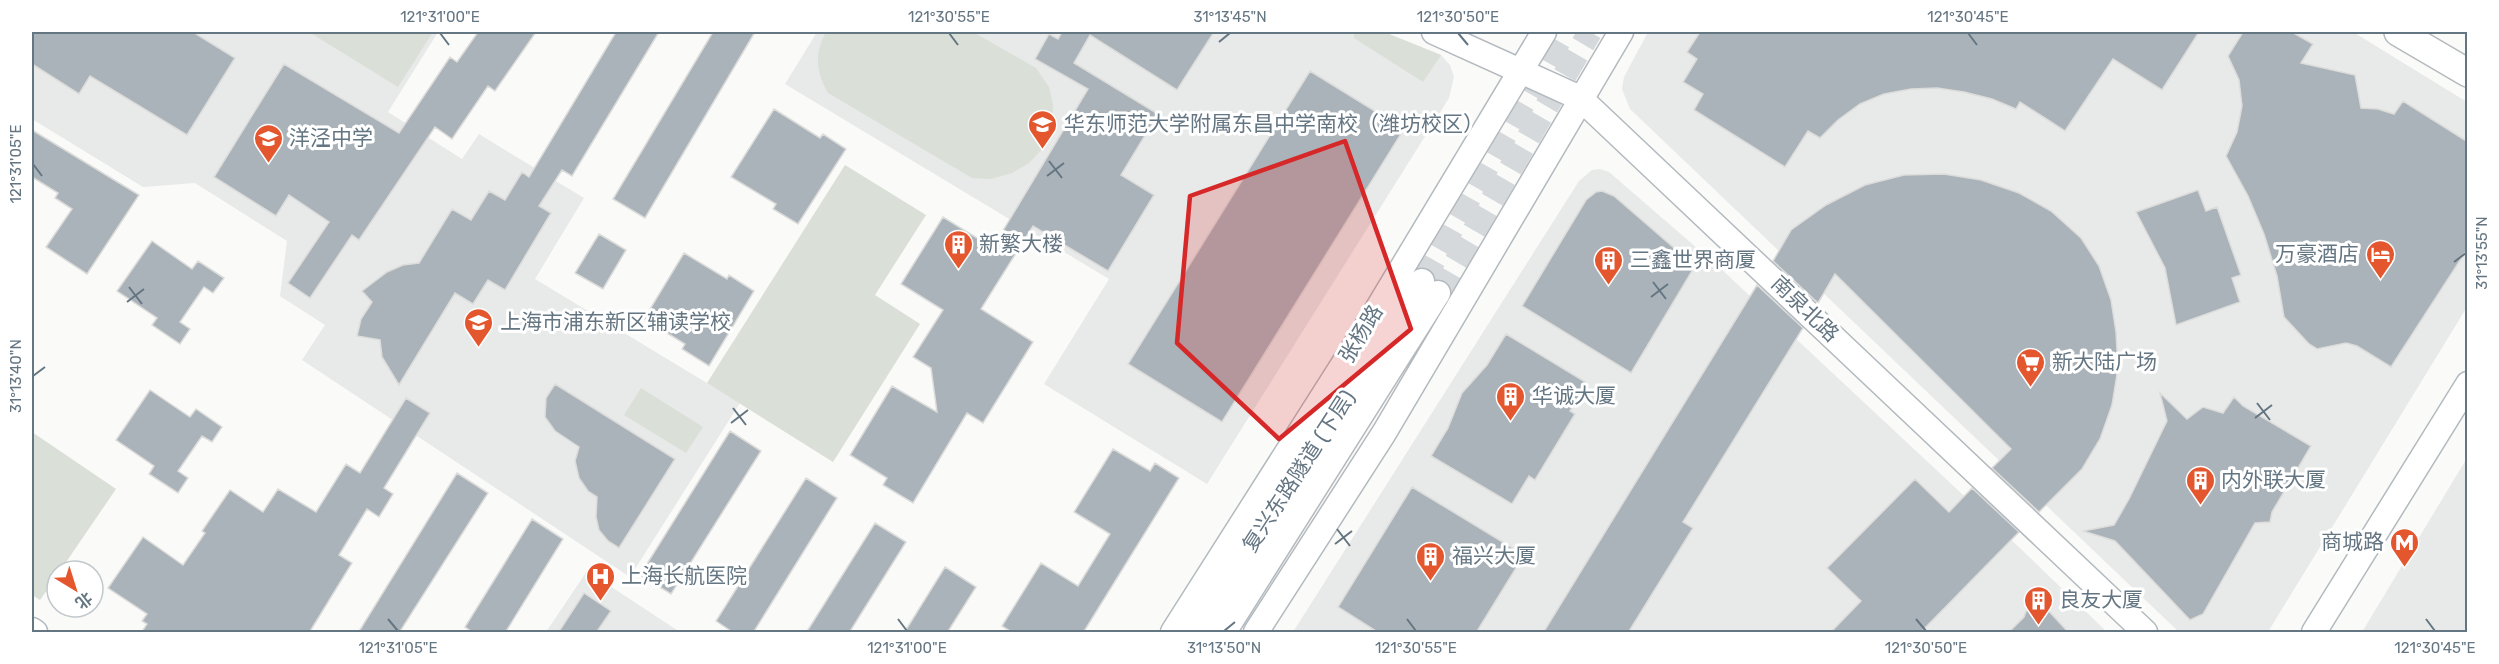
<svg xmlns="http://www.w3.org/2000/svg" width="2499" height="664" viewBox="0 0 2499 664" font-family="Rubik,'Noto Sans SC',sans-serif">
	<style>
		.built { fill: #e8e9e9 }
		.green { fill: #dadfd7 }
		.building { fill: #aab3b9; stroke: #dcdcda; stroke-width: 1.5 }
		.lines { fill: none; stroke-linecap: round; stroke-linejoin: round }
		.secondary-tunnel { stroke: #d5d9db; stroke-width: 24; stroke-dasharray: 24 12; stroke-linecap: butt }
		.secondary-casing { stroke: #b3babf; stroke-width: 27 }
		.primary-casing { stroke: #b5babe; stroke-width: 30 }
		.secondary { stroke: #fff; stroke-width: 24 }
		.primary { stroke: #fff; stroke-width: 27 }
		.marked { fill: #d62828; fill-opacity: 0.2; stroke: #d62828; stroke-width: 4.5; stroke-linejoin: round }
		.ticks { fill: none; stroke: #657683; stroke-width: 2 }
		.labels { text-anchor: middle; stroke-width: 6; stroke-linejoin: round; paint-order: stroke }
		.poi-label { font-size: 21px; fill: #657683; stroke: #fff; text-anchor: start }
		.street-label { font-size: 21px; fill: #657683; stroke: #fff }
		.neatline { fill: none; stroke: #657683; stroke-width: 2 }
		.ticks-label { font-size: 15px; text-anchor: middle; fill: #657683 }
	</style>
	<rect width="100%" height="100%" fill="#fafaf8"/>
	<path class="built" d="M 32,32 L 438,32 L 388,112 L 462,159 L 479,134 L 584,198 L 535,279 L 740,403 L 630,577 L 302,360 L 325,325 L 280,296 L 287,241 L 195,183 L 143,187 L 32,119 Z
		M 817,32 L 1384,32 L 1441,55 L 1450,65 L 1454,77 L 1449,98 L 1207,484 L 1044,384 L 1109,279 L 785,84 Z
		M 1648,32 L 2353,32 L 2467,102 L 2467,307 L 2268,632 L 2179,632 L 1630,109 L 1622,89 L 1624,77 Z
		M 1600,169 L 1609,172 L 1719,267 L 2022,550 L 2107,632 L 1293,632 L 1579,181 L 1592,170 Z
		M 2467,458 L 2467,632 L 2362,632 Z
		M 587,571 L 680,632 L 546,632 Z"/>
	<path class="green" d="M 309,32 L 433,32 L 398,87 Z
		M 826,32 L 973,32 L 1036,68 L 1049,87 L 1053,105 L 1052,128 L 1045,146 L 1029,163 L 1012,173 L 991,179 L 972,178 L 828,93 C 816,72 814,54 826,32 Z
		M 1354,32 L 1384,32 L 1441,55 L 1423,82 L 1354,38 Z
		M 845,165 L 926,215 L 875,295 L 920,324 L 833,462 L 707,383 Z
		M 641,388 L 703,427 L 686,453 L 624,415 Z
		M 32,432 L 116,489 L 60,571 L 57,571 L 57,576 L 40,600 L 32,595 Z"/>
	<path class="building" d="M 32,32 L 193,32 L 235,58 L 187,135 L 90,76 L 79,94 L 32,64 Z
		M 478,32 L 536,32 L 495,91 L 488,86 L 452,139 L 435,127 L 359,240 L 352,235 L 310,298 L 288,283 L 329,222 L 289,195 L 276,216 L 214,177 L 284,64 L 399,133 L 450,57 L 457,62 Z
		M 616,32 L 659,32 L 572,176 L 562,170 L 539,206 L 551,213 L 505,290 L 488,280 L 473,304 L 455,293 L 399,385 L 382,357 L 380,340 L 357,336 L 361,319 L 372,302 L 362,291 L 387,272 L 403,265 L 419,263 L 452,209 L 471,220 L 489,191 L 505,200 L 522,172 L 529,177 Z
		M 713,32 L 755,32 L 645,218 L 613,199 Z
		M 1062,32 L 1214,32 L 1177,90 L 1090,35 L 1074,63 L 1158,114 L 1121,175 L 1154,195 L 1108,271 L 1033,226 L 981,309 L 1033,342 L 983,423 L 967,413 L 913,503 L 883,485 L 887,478 L 850,455 L 892,386 L 937,412 L 931,368 L 913,357 L 943,310 L 901,284 L 943,217 L 985,243 L 991,234 L 998,239 L 1088,89 L 1035,59 L 1049,34 L 1058,39 Z
		M 1700,32 L 2199,32 L 2162,90 L 2113,59 L 2065,131 L 2020,102 L 2016,109 L 1992,99 L 1964,92 L 1937,88 L 1911,89 L 1884,94 L 1860,104 L 1838,120 L 1820,138 L 1808,131 L 1785,167 L 1694,110 L 1703,94 L 1683,82 L 1697,59 L 1687,52 Z
		M 2243,32 L 2292,32 L 2313,44 L 2301,63 L 2355,75 L 2361,108 L 2378,109 L 2394,114 L 2403,101 L 2468,142 L 2468,248 L 2391,367 L 2357,346 L 2346,343 L 2317,349 L 2309,344 L 2284,317 L 2277,276 L 2264,234 L 2248,196 L 2226,156 L 2237,132 L 2242,106 L 2239,80 L 2228,56 Z
		M 1310,71 L 1404,129 L 1222,422 L 1128,364 Z
		M 774,109 L 820,138 L 823,134 L 846,149 L 798,224 L 773,209 L 776,204 L 731,177 Z
		M 32,130 L 139,195 L 87,274 L 46,247 L 72,209 L 55,198 L 58,193 L 32,177 Z
		M 1944,174 L 1981,180 L 2019,193 L 2051,211 L 2081,238 L 2099,266 L 2111,300 L 2116,332 L 2118,368 L 2112,405 L 2100,439 L 2082,469 L 2039,512 L 1992,468 L 2011,449 L 1835,274 L 1818,303 L 1773,261 L 1791,230 L 1826,205 L 1865,185 L 1904,175 Z
		M 2198,190 L 2206,211 L 2217,207 L 2241,275 L 2232,278 L 2240,302 L 2176,325 L 2165,268 L 2136,212 Z
		M 1602,191 L 1614,196 L 1695,266 L 1631,373 L 1522,306 L 1586,200 L 1596,192 Z
		M 599,234 L 626,250 L 603,289 L 575,273 Z
		M 152,241 L 192,269 L 198,261 L 224,278 L 213,293 L 204,287 L 180,322 L 190,329 L 180,344 L 152,325 L 157,318 L 117,291 Z
		M 684,253 L 727,279 L 729,275 L 754,291 L 709,366 L 682,349 L 685,344 L 644,319 Z
		M 1757,285 L 1803,328 L 1683,522 L 1693,528 L 1628,633 L 1543,633 Z
		M 1506,334 L 1587,383 L 1570,411 L 1575,414 L 1535,480 L 1529,476 L 1512,504 L 1431,456 L 1448,428 L 1462,393 L 1487,365 Z
		M 555,384 L 675,459 L 619,548 L 608,541 L 599,530 L 596,517 L 597,497 L 588,491 L 579,478 L 575,461 L 579,447 L 555,431 L 545,417 L 546,398 Z
		M 150,390 L 190,417 L 196,409 L 222,427 L 212,442 L 202,436 L 178,471 L 188,478 L 178,493 L 149,474 L 154,466 L 116,440 Z
		M 2160,393 L 2187,419 L 2203,407 L 2223,413 L 2234,397 L 2243,406 L 2311,446 L 2272,512 L 2270,522 L 2255,523 L 2203,614 L 2190,620 L 2115,541 L 2083,531 L 2114,525 L 2129,499 L 2167,421 Z
		M 406,398 L 430,413 L 384,488 L 393,494 L 379,517 L 367,509 L 339,555 L 352,563 L 309,633 L 141,633 L 147,624 L 142,621 L 147,614 L 108,588 L 143,537 L 183,565 L 205,533 L 202,531 L 230,490 L 263,512 L 278,489 L 316,512 L 346,464 L 360,473 Z
		M 730,431 L 761,451 L 671,594 L 640,575 Z
		M 1113,449 L 1150,471 L 1155,463 L 1179,478 L 1083,633 L 1013,633 L 1002,626 L 1041,563 L 1078,586 L 1110,534 L 1074,512 Z
		M 457,473 L 488,493 L 399,633 L 358,633 Z
		M 806,478 L 837,498 L 753,633 L 734,633 L 716,621 Z
		M 1915,479 L 1949,512 L 1972,488 L 2019,532 L 1920,633 L 1830,633 L 1861,601 L 1827,568 Z
		M 1412,487 L 1524,555 L 1476,633 L 1379,633 L 1338,607 Z
		M 532,519 L 563,539 L 505,633 L 474,633 L 465,627 Z
		M 875,523 L 906,542 L 849,633 L 806,633 Z
		M 945,567 L 976,587 L 947,633 L 904,633 Z
		M 584,593 L 611,611 L 596,633 L 558,633 Z
		M 2034,604 L 2045,607 L 2069,633 L 2008,633 L 2024,617 L 2027,609 Z"/>
	<g class="lines">
		<path class="secondary-tunnel" d="M 1422,281 L 1564,32
			M 1438,293 L 1590,32"/>
		<defs>
			<path id="secondary" d="M 1434,32 L 1580,98 L 2145,632
				M 32,630 L 35,632
				M 1173,632 L 1358,341 L 1544,32
				M 1198,632 L 1422,281
				M 1224,632 L 1438,293
				M 1256,632 L 1384,433 L 1621,32
				M 2314,632 L 2468,384"/>
			<path id="primary" d="M 2398,32 L 2468,73"/>
		</defs>
		<use href="#secondary" class="secondary-casing"/>
		<use href="#primary" class="primary-casing"/>
		<use href="#secondary" class="secondary"/>
		<use href="#primary" class="primary"/>
	</g>
	<path class="marked" d="M 1345,141 L 1411,329 L 1279,439 L 1177,343 L 1190,196 Z"/>
	<path class="ticks" d="M 440,33 L 449,45M 949,33 L 958,45M 1458,33 L 1468,45M 1968,33 L 1977,45M 1219,42 L 1230,33M 1049,161 L 1062,178M 33,164 L 42,176M 1047,176 L 1064,163M 2454,262 L 2466,253M 1653,282 L 1666,299M 129,287 L 142,304M 1651,297 L 1668,284M 127,302 L 144,289M 33,376 L 45,367M 2257,403 L 2270,420M 733,408 L 746,425M 2255,418 L 2272,405M 731,423 L 748,410M 1337,529 L 1350,546M 1335,544 L 1352,531M 388,619 L 398,631M 898,619 L 907,631M 1407,619 L 1416,631M 1916,619 L 1926,631M 2426,619 L 2435,631M 1224,631 L 1235,622"/>
	<defs>
		<symbol id="school-pin" viewBox="-11 -11 22 30"><path d="M0 17L-7.5 6A9.5 9.5 0 1 1 7.5 6Z" fill="#e4572e" stroke="#fff"/><path d="M0-5L7-2L0 1L-7-2ZM-4 1L0 2.5L4 1V4Q0 6-4 4Z" fill="#fff"/></symbol>
		<symbol id="building-pin" viewBox="-11 -11 22 30"><path d="M0 17L-7.5 6A9.5 9.5 0 1 1 7.5 6Z" fill="#e4572e" stroke="#fff"/><path d="M-4-6H4V6H1V3H-1V6H-4ZM-2.5-4.3h1.7v1.8h-1.7ZM.8-4.3h1.7v1.8H.8ZM-2.5-1h1.7V.8h-1.7ZM.8-1h1.7V.8H.8Z" fill="#fff"/></symbol>
		<symbol id="hotel-pin" viewBox="-11 -11 22 30"><path d="M0 17L-7.5 6A9.5 9.5 0 1 1 7.5 6Z" fill="#e4572e" stroke="#fff"/><path d="M-6-4.5h1.5V1H6V5H4.5V3h-9V5H-6ZM-4 0a1.8 1.8 0 1 1 3.6 0ZM.5 0V-2.5h3Q6-2.5 6 0Z" fill="#fff"/></symbol>
		<symbol id="supermarket-pin" viewBox="-11 -11 22 30"><path d="M0 17L-7.5 6A9.5 9.5 0 1 1 7.5 6Z" fill="#e4572e" stroke="#fff"/><path d="M-6-5.5h2.5l.6 2H6L4.5 2H-2.5L-4.4-4H-6ZM-1.5 3.2a1.3 1.3 0 1 0 .1 0ZM3 3.2a1.3 1.3 0 1 0 .1 0Z" fill="#fff"/></symbol>
		<symbol id="metro-pin" viewBox="-11 -11 22 30"><path d="M0 17L-7.5 6A9.5 9.5 0 1 1 7.5 6Z" fill="#e4572e" stroke="#fff"/><path d="M-5.5 5V-5H-3L0 0L3-5H5.5V5H3V-.5L0 4L-3-.5V5Z" fill="#fff"/></symbol>
		<symbol id="hospital-pin" viewBox="-11 -11 22 30"><path d="M0 17L-7.5 6A9.5 9.5 0 1 1 7.5 6Z" fill="#e4572e" stroke="#fff"/><path d="M-5-5h3v3.5h4V-5h3V5h-3V1.5h-4V5h-3Z" fill="#fff"/></symbol>
	</defs>
	<g fill-rule="evenodd">
		<use href="#school-pin" x="1026" y="108" width="33" height="45"/>
		<use href="#school-pin" x="252" y="122" width="33" height="45"/>
		<use href="#building-pin" x="942" y="228" width="33" height="45"/>
		<use href="#hotel-pin" x="2364" y="238" width="33" height="45"/>
		<use href="#building-pin" x="1592" y="244" width="33" height="45"/>
		<use href="#school-pin" x="462" y="306" width="33" height="45"/>
		<use href="#supermarket-pin" x="2014" y="346" width="33" height="45"/>
		<use href="#building-pin" x="1494" y="380" width="33" height="45"/>
		<use href="#building-pin" x="2184" y="464" width="33" height="45"/>
		<use href="#metro-pin" x="2388" y="526" width="33" height="45"/>
		<use href="#building-pin" x="1414" y="540" width="33" height="45"/>
		<use href="#hospital-pin" x="584" y="560" width="33" height="45"/>
		<use href="#building-pin" x="2022" y="584" width="33" height="45"/>
	</g>
	<g class="labels">
		<g class="poi-label">
			<text x="1064" y="131">华东师范大学附属东昌中学南校（潍坊校区）</text>
			<text x="289" y="145">洋泾中学</text>
			<text x="979" y="251">新繁大楼</text>
			<text x="2359" y="261" text-anchor="end">万豪酒店</text>
			<text x="1630" y="267">三鑫世界商厦</text>
			<text x="500" y="329">上海市浦东新区辅读学校</text>
			<text x="2052" y="369">新大陆广场</text>
			<text x="1532" y="403">华诚大厦</text>
			<text x="2221" y="487">内外联大厦</text>
			<text x="2384" y="549" text-anchor="end">商城路</text>
			<text x="1452" y="563">福兴大厦</text>
			<text x="621" y="583">上海长航医院</text>
			<text x="2059" y="607">良友大厦</text>
		</g>
		<g class="street-label">
			<text transform="translate(1805 309) rotate(44)" y="7">南泉北路</text>
			<text transform="translate(1361 334) rotate(-59)" y="7">张杨路</text>
			<text transform="translate(1299 471) rotate(-57)" y="7">复兴东路隧道 (下层)</text>
		</g>
	</g>
	<rect width="2499" height="664" fill="none" stroke="#ffffff" stroke-width="66"/>
	<g transform="translate(75 589) rotate(142)"><circle r="28" fill="#ffffff" stroke="#c1c8cd" stroke-width="1.5"/>
	<path d="M0-4.5L10 22L0 15L-10 22Z" fill="#e4572e"/>
	<text y="-9" font-size="16" font-weight="bold" text-anchor="middle" fill="#657683">北</text>
	</g>
	<rect x="33" y="33" width="2433" height="598" class="neatline"/>
	<g class="ticks-label">
		<text x="440" y="22">121°31'00"E</text>
		<text x="949" y="22">121°30'55"E</text>
		<text x="1230" y="22">31°13'45"N</text>
		<text x="1458" y="22">121°30'50"E</text>
		<text x="1968" y="22">121°30'45"E</text>
		<text transform="translate(16 164) rotate(-90)" y="5">121°31'05"E</text>
		<text transform="translate(2482 253) rotate(-90)" y="5">31°13'55"N</text>
		<text transform="translate(16 376) rotate(-90)" y="5">31°13'40"N</text>
		<text x="398" y="653">121°31'05"E</text>
		<text x="907" y="653">121°31'00"E</text>
		<text x="1224" y="653">31°13'50"N</text>
		<text x="1416" y="653">121°30'55"E</text>
		<text x="1926" y="653">121°30'50"E</text>
		<text x="2435" y="653">121°30'45"E</text>
	</g>
</svg>
